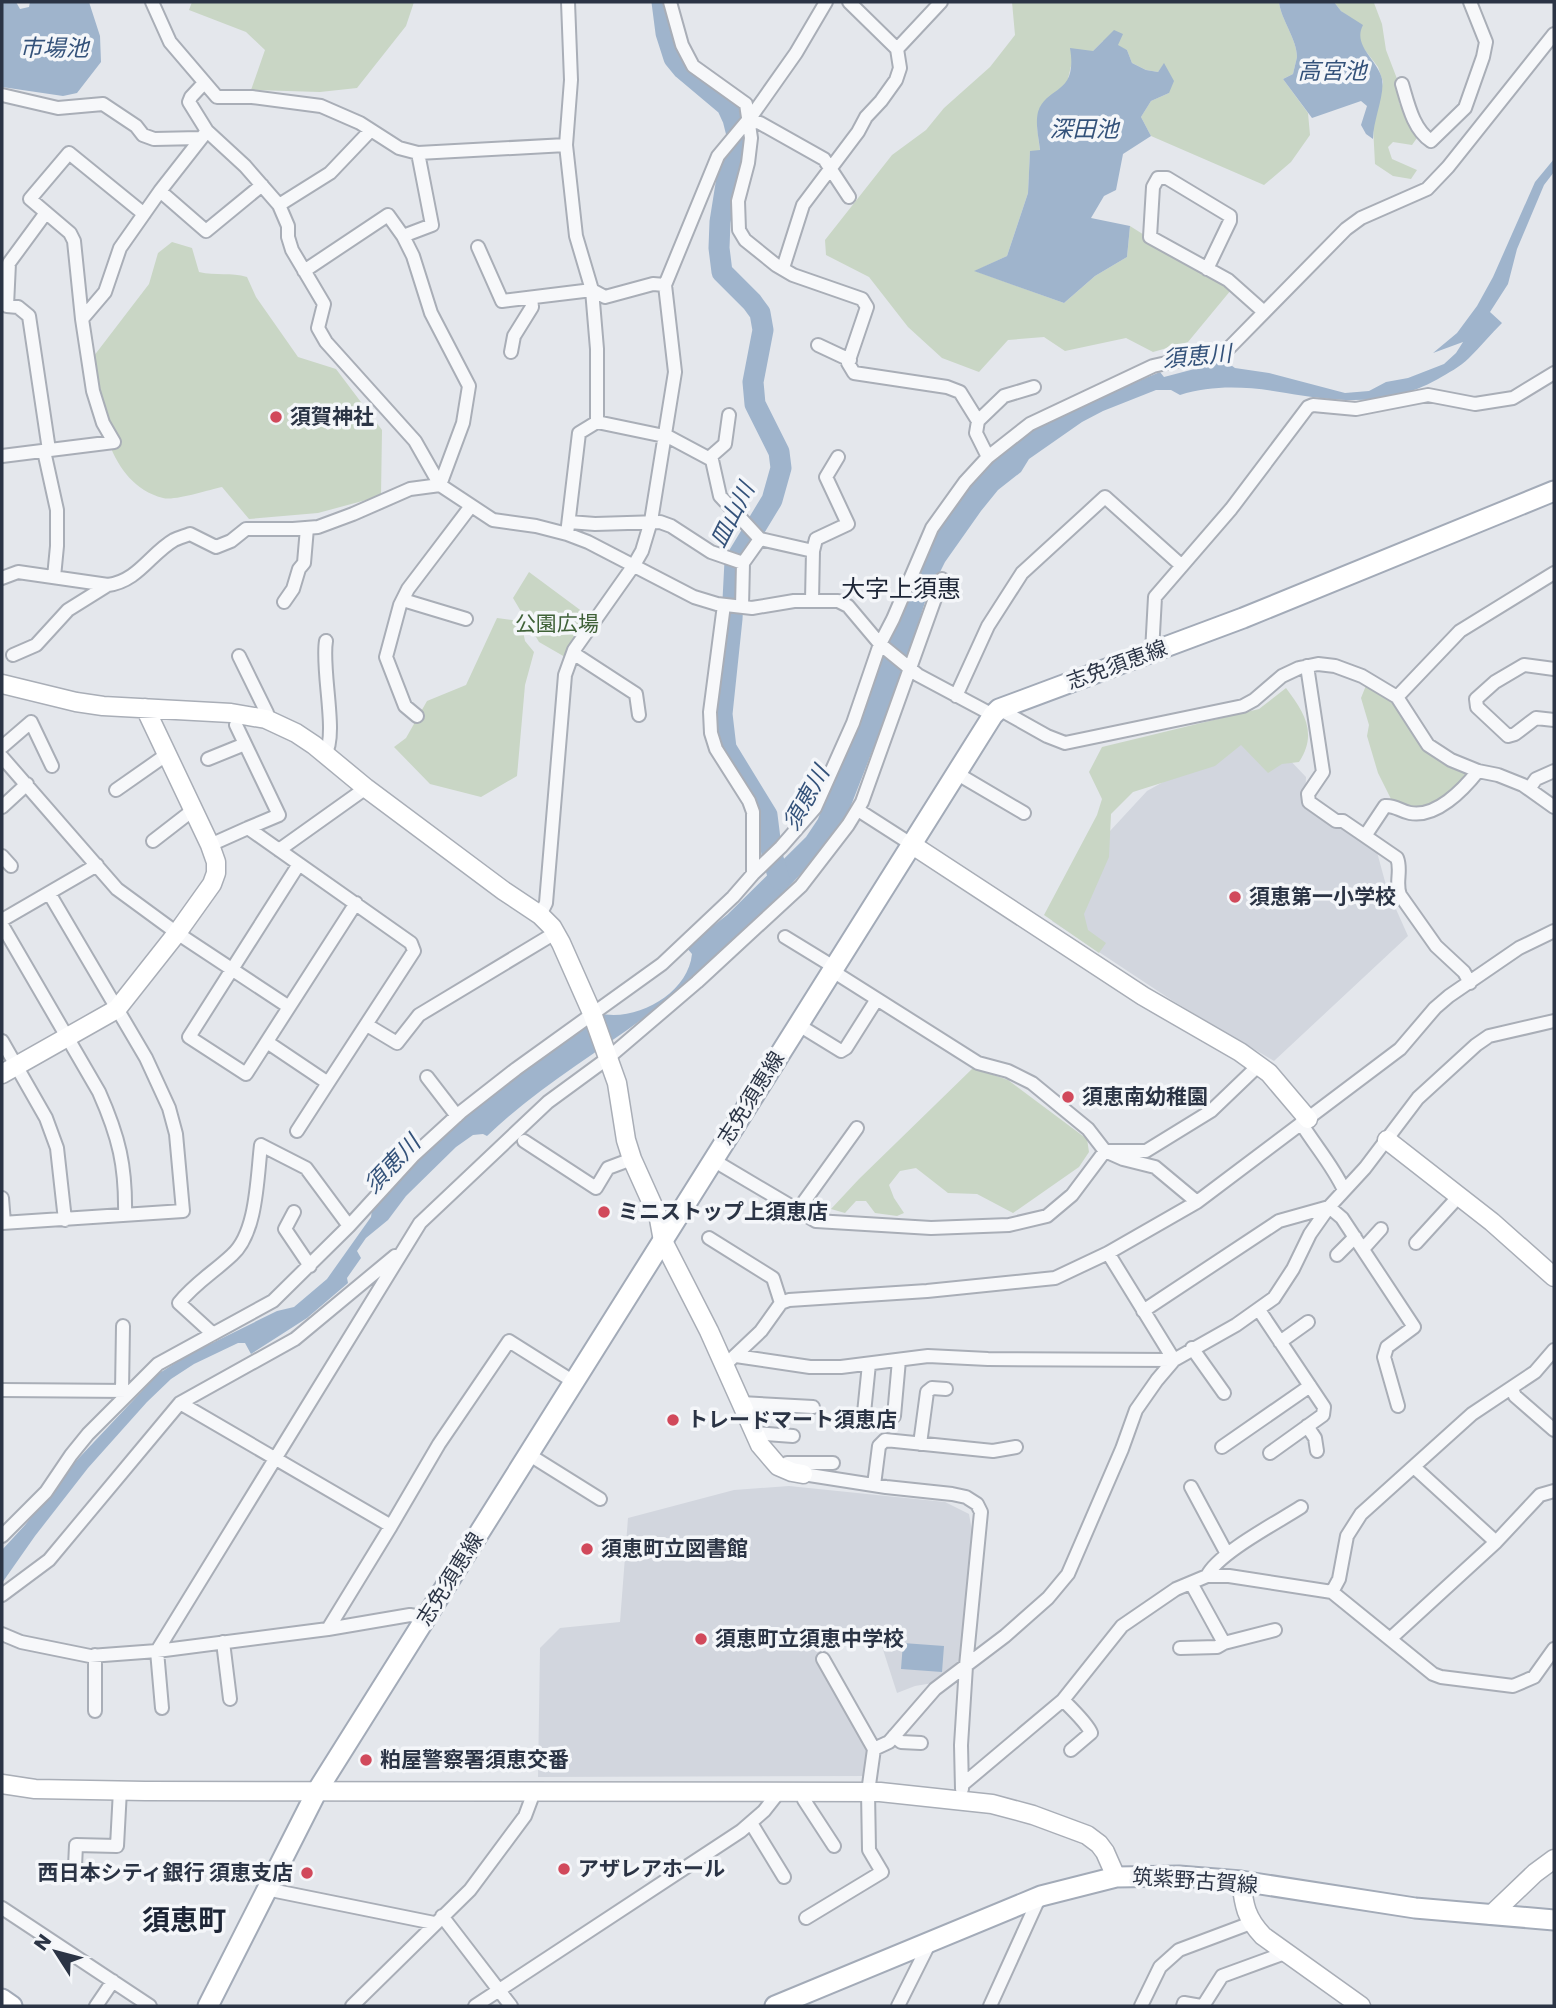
<svg xmlns="http://www.w3.org/2000/svg" width="1556" height="2008" viewBox="0 0 1556 2008" font-family="Poppins,'Noto Sans JP',sans-serif">
	<style>
		.built { fill: #d2d6de }
		.green { fill: #c9d6c5 }
		.water { fill: #9fb4cc }
		.lines { fill: none; stroke-linecap: round; stroke-linejoin: round }
		.river { stroke: #9fb4cc; stroke-width: 21 }
		.street-casing { stroke: #a9aeb7; stroke-width: 16 }
		.secondary-casing { stroke: #a9aeb7; stroke-width: 21 }
		.primary-casing { stroke: #a3abb8; stroke-width: 23 }
		.street { stroke: #f7f8fa; stroke-width: 12 }
		.secondary { stroke: #fff; stroke-width: 18 }
		.primary { stroke: #fff; stroke-width: 19 }
		.poi-dot { fill: #d1495b; stroke: #f4f6f9; stroke-width: 2.5 }
		.labels { text-anchor: middle; stroke-width: 7; stroke-linejoin: round; paint-order: stroke }
		.poi-label { font-size: 21px; font-weight: bold; fill: #2b3445; stroke: #f4f6f9; text-anchor: start }
		.park-label { font-size: 21px; fill: #3f6138; stroke: #f4f6f9 }
		.street-label { font-size: 21px; fill: #2b3445; stroke: #f4f6f9 }
		.water-label { font-size: 23px; font-style: italic; fill: #34527a; stroke: #f4f6f9 }
		.quarter-label { font-size: 24px; fill: #1d2536; stroke: #f4f6f9 }
		.district-label { font-size: 28px; font-weight: bold; fill: #1d2536; stroke: #f4f6f9 }
	</style>
	<rect width="100%" height="100%" fill="#e4e7ec"/>
	<path class="built" d="M 1233,743 L 1285,755 L 1306,777 L 1305,803 L 1377,852 L 1387,889 L 1408,936 L 1274,1061 L 1173,1001 L 1052,921 L 1056,910 L 1110,831 L 1147,791 Z
		M 789,1486 L 945,1502 L 969,1514 L 974,1542 L 961,1665 L 939,1682 L 915,1686 L 897,1693 L 877,1631 L 816,1654 L 866,1750 L 868,1776 L 538,1777 L 540,1648 L 560,1628 L 620,1622 L 628,1518 L 734,1490 Z"/>
	<path class="green" d="M 192,2 L 414,2 L 406,26 L 357,88 L 320,92 L 251,90 L 265,50 L 246,32 L 189,10 Z
		M 1012,2 L 1279,2 C 1281,20 1297,39 1297,57 C 1296,62 1294,69 1293,74 L 1283,79 L 1308,113 L 1310,135 L 1291,162 L 1264,185 L 1151,136 L 1141,117 L 1151,101 L 1169,93 L 1164,64 L 1158,72 L 1146,70 L 1132,63 L 1127,50 L 1103,41 L 1093,51 L 1072,62 L 1067,83 L 1046,100 L 1037,127 L 1040,151 L 1030,151 L 1028,193 L 1007,256 L 975,271 L 1064,303 L 1095,276 L 1127,257 L 1130,226 L 1231,290 L 1188,342 L 1153,352 L 1126,338 L 1065,351 L 1044,337 L 1008,340 L 979,372 L 942,358 L 908,327 L 869,277 L 826,255 L 825,240 L 892,155 L 926,130 L 944,108 L 990,67 L 1015,35 Z
		M 1334,2 L 1377,2 L 1374,3 L 1382,24 L 1386,50 L 1399,84 L 1399,103 L 1415,129 L 1417,138 L 1412,145 L 1393,142 L 1388,147 L 1392,159 L 1417,170 L 1411,179 L 1393,176 L 1375,164 L 1373,126 L 1383,82 L 1378,67 L 1361,45 L 1357,23 L 1341,11 Z
		M 172,242 L 192,248 L 199,272 C 216,276 231,272 247,277 L 256,297 L 298,357 L 336,369 L 382,430 L 381,496 L 318,513 L 249,519 L 222,487 C 208,490 175,501 163,498 C 107,483 101,413 87,365 L 149,284 L 158,253 Z
		M 529,572 L 591,618 L 565,657 L 539,642 L 513,598 Z
		M 497,618 L 521,621 L 525,641 L 534,652 L 525,685 L 517,776 L 481,797 L 430,784 L 394,747 L 406,738 L 427,701 L 466,685 Z
		M 1367,683 L 1391,698 L 1422,748 L 1466,770 L 1468,776 L 1438,804 L 1415,810 L 1392,801 L 1378,773 L 1367,736 L 1369,725 L 1361,698 Z
		M 1286,688 C 1304,712 1318,733 1299,762 L 1282,764 L 1268,773 L 1241,745 L 1215,766 L 1133,792 L 1111,814 L 1109,857 L 1084,914 L 1088,930 L 1106,943 L 1099,953 L 1044,915 L 1097,815 L 1102,799 L 1089,772 L 1102,747 L 1259,709 Z
		M 973,1068 L 1008,1080 L 1087,1139 L 1089,1152 L 1079,1167 L 1013,1213 L 977,1194 L 948,1193 L 916,1168 L 900,1171 L 889,1185 L 894,1198 L 904,1213 L 897,1216 L 875,1213 L 866,1201 L 856,1201 L 845,1213 L 831,1209 L 859,1179 Z"/>
	<path class="water" d="M 2,2 L 16,2 L 20,9 L 29,7 L 30,2 L 89,2 L 100,36 L 101,62 L 77,93 L 63,96 L 2,87 Z
		M 1279,2 L 1334,2 L 1341,11 L 1363,25 C 1352,46 1378,60 1382,79 C 1385,95 1373,120 1373,139 L 1366,134 L 1361,125 L 1367,106 L 1361,101 L 1312,118 L 1283,79 L 1293,74 C 1294,69 1296,62 1297,57 C 1297,39 1281,20 1279,2 Z
		M 1114,30 L 1123,34 L 1118,45 L 1127,50 L 1132,63 L 1146,70 L 1158,72 L 1164,63 L 1174,81 L 1169,93 L 1151,101 L 1141,117 L 1151,136 L 1123,154 L 1116,190 L 1104,196 L 1091,218 L 1130,226 L 1127,257 L 1095,276 L 1064,303 L 974,271 L 1007,256 L 1028,193 L 1030,151 L 1040,150 C 1039,139 1035,124 1038,112 C 1047,85 1078,96 1070,48 L 1093,51 Z
		M 1554,159 L 1554,172 L 1544,185 L 1517,249 L 1508,284 L 1490,312 L 1502,323 C 1491,334 1480,347 1469,358 C 1460,367 1448,373 1438,379 C 1388,407 1340,402 1286,393 C 1251,387 1215,384 1180,395 L 1171,390 L 1156,390 L 1103,411 L 1082,422 L 1029,459 L 1021,472 L 998,490 L 981,511 L 945,562 L 925,602 L 904,670 L 850,808 C 833,840 809,865 784,892 C 741,937 695,980 645,1017 C 592,1056 535,1090 487,1136 L 483,1134 L 473,1135 L 456,1147 L 406,1196 L 388,1220 L 366,1238 L 357,1251 L 361,1258 L 347,1278 L 348,1283 L 307,1318 L 251,1354 L 245,1343 L 238,1343 L 194,1364 L 171,1379 L 147,1402 L 88,1468 L 35,1536 L 2,1583 L 2,1550 L 25,1525 L 77,1460 L 158,1374 L 188,1355 L 277,1311 L 294,1307 L 327,1279 L 371,1217 L 372,1210 L 441,1137 L 474,1108 L 598,1013 C 635,1023 688,994 692,954 L 686,947 L 727,915 L 806,837 L 818,819 L 922,548 L 962,495 L 993,460 L 1036,428 L 1071,409 L 1160,372 L 1164,377 L 1225,361 L 1235,368 L 1269,373 L 1345,393 L 1369,391 L 1386,382 L 1408,378 L 1444,364 L 1456,353 L 1463,342 L 1433,353 L 1457,333 L 1477,306 L 1493,277 L 1535,182 Z
		M 903,1643 L 944,1646 L 942,1672 L 901,1669 Z"/>
	<g class="lines">
		<path class="river" d="M 662,2 L 666,33 L 674,58 L 683,69 L 727,106 L 733,119 L 740,147 L 727,178 L 720,222 L 719,248 L 722,272 L 752,302 L 760,313 L 763,330 L 753,382 L 755,404 L 779,452 L 781,468 L 772,500 L 735,561 L 732,619 L 722,714 L 726,748 L 767,815 L 772,855 L 779,879"/>
		<defs>
			<path id="street" d="M 152,2 L 170,42 L 217,97 L 252,97 L 321,106 L 360,123 L 399,148 L 418,153 L 566,145
				M 568,2 L 571,80 L 566,145 L 576,236 L 592,290 L 605,297 L 653,284 L 665,285
				M 670,2 L 682,45 L 693,66 L 746,104 L 751,138 L 748,163 L 738,201 L 739,230 L 745,240 L 776,265 L 793,275 L 862,299 L 867,307 L 848,363 L 854,373 L 947,387 L 960,392 L 978,421 L 976,433 L 988,457
				M 897,49 L 941,2
				M 204,83 L 191,97 L 189,102 L 207,131 L 245,166 L 279,205 L 288,226 L 288,237 L 292,250 L 324,304 L 318,328 L 326,342 L 415,441 L 440,485 L 493,520 L 536,526 L 567,534 L 588,542 L 694,597 L 717,604 L 752,608 L 794,601 L 838,601 L 848,606 L 880,644 L 918,675 L 993,715
				M 1402,84 C 1408,104 1413,129 1431,141 L 1465,108 L 1483,57 L 1486,42 L 1470,2
				M 2,95 L 58,108 L 103,104 L 136,126 L 143,135 L 154,139 L 200,138
				M 748,120 L 760,123 L 824,159 L 849,197
				M 418,153 L 432,225 L 403,236 L 413,256 L 431,313 L 469,386 L 463,423 L 440,485
				M 160,191 L 206,231 L 262,185
				M 279,205 L 330,173 L 370,131
				M 45,214 L 9,263 L 7,306 L 18,307 L 29,316 L 49,450
				M 478,247 L 502,301 L 592,290 L 597,349 L 597,422 L 579,433 L 567,534
				M 783,268 L 803,205 L 858,132 L 866,117 L 881,101 L 896,80 L 900,68 L 897,49 L 849,2
				M 1207,269 L 1230,221 L 1230,216 L 1167,178 L 1158,178 L 1153,187 L 1150,237 L 1228,280 L 1264,312
				M 304,271 L 388,215 L 403,236
				M 82,319 L 74,241 L 70,233 L 30,199 L 69,153 L 144,214
				M 818,345 L 850,360
				M 511,352 L 514,336 L 532,307 L 531,298
				M 978,421 L 1004,396 L 1034,387
				M 597,422 L 669,437 L 712,460 L 720,496 L 760,539
				M 44,451 L 57,510 L 57,546 L 54,577
				M 2,456 L 114,442 L 103,423 L 93,391 L 82,319 L 105,292 L 120,248 L 160,191 L 207,131
				M 709,458 L 725,444 L 729,415
				M 569,522 L 595,524 L 660,522 L 671,526 L 711,552 L 743,563
				M 813,551 L 816,539 L 848,524 L 826,477 L 838,457
				M 2,578 L 18,572 L 108,585 C 138,581 150,554 174,540 C 178,538 185,536 190,534 L 216,547 L 231,541 L 246,529 L 293,529 L 318,527 L 353,514 L 410,489 L 440,485
				M 403,600 L 466,619
				M 284,602 L 293,589 L 299,569 L 304,563 L 307,528
				M 742,607 L 743,563 L 760,539 L 813,551 L 812,600
				M 1152,652 L 1155,597 L 1231,509 L 1308,407 L 1313,405 L 1356,409 L 1428,395 L 1475,404 L 1513,398 L 1554,373
				M 573,653 L 636,694 L 639,715
				M 13,655 L 36,645 L 68,610 L 108,585
				M 239,656 L 267,713 L 266,719
				M 1307,666 L 1323,772 L 1308,794 L 1309,802 L 1336,821 L 1343,821 L 1365,836
				M 1554,669 L 1524,665 L 1495,682 L 1476,699 L 1477,707 L 1508,736 L 1515,734 L 1536,718 L 1554,720
				M 956,696 L 988,626 L 1022,573 L 1105,497 L 1182,566
				M 1397,697 L 1460,631 L 1554,573
				M 999,709 L 1047,736 L 1065,743 L 1243,706 L 1254,700 L 1282,676 L 1299,668 L 1318,664 L 1335,666 L 1362,676 L 1397,697 L 1428,745 L 1451,760 L 1478,771 L 1498,775 L 1523,785 L 1554,807
				M 417,716 L 405,706 L 386,657 L 400,605 L 408,589 L 471,506
				M 236,725 L 279,815 L 248,828
				M 2,747 L 31,722 L 52,766
				M 325,754 C 338,736 321,669 326,641
				M 2,757 L 117,889 L 177,933 L 289,1007
				M 208,759 L 245,744
				M 956,773 L 1024,813
				M 1529,789 L 1536,779 L 1554,771
				M 116,790 L 166,755
				M 2,807 L 27,784
				M 858,810 L 911,844
				M 153,841 L 193,810
				M 210,845 L 248,828 L 411,943 L 414,951 L 328,1083 L 267,1042
				M 279,850 L 366,788
				M 2,856 L 11,866
				M 299,864 L 189,1037 L 246,1074 L 356,903
				M 753,874 L 781,847 L 815,808 L 853,723 L 880,644 L 893,619 L 932,528 L 965,482 L 988,457 L 1030,424 L 1153,366 L 1228,349 L 1346,229 L 1361,218 L 1427,189 L 1448,167 L 1554,34
				M 540,915 L 546,903 L 565,675 L 574,650 L 634,565 L 642,551 L 651,521 L 675,372 L 665,285 L 718,156 L 753,114 L 796,53 L 826,2
				M 2,920 L 97,865
				M 2,925 L 99,1092 C 119,1137 126,1166 125,1215
				M 785,937 L 834,967
				M 831,970 L 978,1063 L 1008,1071 L 1032,1083 L 1088,1129 L 1105,1151 L 1123,1159 L 1155,1167 L 1197,1202
				M 1470,983 L 1464,972 L 1436,946 L 1400,895 C 1395,883 1402,870 1397,858 L 1365,836 L 1385,806 C 1395,805 1400,811 1410,813 C 1436,818 1463,790 1478,771
				M 797,1024 L 841,1051 L 846,1048 L 877,999
				M 367,1025 L 397,1043 L 419,1015 L 555,933
				M 2,1041 L 46,1118 L 57,1148 L 65,1220
				M 427,1077 L 457,1116
				M 1301,1123 C 1316,1147 1333,1166 1344,1190
				M 297,1131 L 328,1083
				M 524,1141 L 596,1188 L 608,1168 L 632,1159
				M 713,1160 L 816,1221 L 931,1228 L 1009,1225 L 1047,1216 L 1072,1195 L 1105,1151 L 1146,1151 L 1211,1111 L 1259,1065
				M 2,1198 L 4,1223
				M 798,1210 L 857,1128
				M 294,1212 L 285,1229 L 310,1266
				M 2,1223 L 183,1211 L 176,1134 L 169,1108 L 146,1058 L 49,893
				M 709,1238 L 773,1278 L 781,1303
				M 1416,1243 L 1459,1196
				M 1363,1249 L 1381,1229
				M 1108,1253 L 1174,1360
				M 1337,1255 L 1355,1237
				M 1259,1310 L 1324,1407 L 1323,1415 L 1270,1453
				M 1143,1311 L 1279,1221 L 1329,1207 L 1342,1218 L 1414,1327 L 1387,1347 L 1384,1357 L 1398,1406
				M 213,1334 L 179,1303 C 195,1283 214,1272 232,1255 C 257,1233 257,1178 261,1145 L 306,1168 L 349,1226
				M 1280,1342 L 1308,1322
				M 1192,1348 L 1224,1393
				M 736,1356 L 810,1367 L 841,1367 L 928,1356 L 988,1359 L 1174,1360
				M 724,1366 L 761,1331 L 781,1303 L 789,1300 L 927,1291 L 1055,1278 L 1108,1253 L 1197,1202 L 1400,1049 L 1435,1008 L 1449,996 L 1519,948 L 1554,931
				M 1512,1389 L 1515,1396 L 1554,1430
				M 2,1390 L 129,1391
				M 122,1391 L 123,1326
				M 180,1403 L 391,1526 L 328,1629
				M 741,1403 L 813,1407
				M 864,1413 L 869,1364
				M 894,1416 L 899,1360
				M 1307,1426 L 1315,1438 L 1317,1451
				M 754,1433 L 793,1436
				M 920,1444 L 927,1392 L 932,1388 L 946,1389
				M 1222,1447 L 1310,1386
				M 528,1454 L 600,1499
				M 1414,1467 L 1496,1542
				M 782,1468 L 787,1463 L 833,1463
				M 803,1474 L 886,1487 L 952,1494 L 966,1497 L 977,1504 L 981,1512 L 966,1666 L 961,1745 L 962,1789
				M 874,1485 L 879,1446 L 885,1440 L 993,1451 L 1016,1447
				M 1191,1487 L 1227,1554
				M 391,1526 L 439,1444 L 509,1341 L 574,1382
				M 2,1536 L 46,1492 L 71,1455 L 88,1434 L 158,1364 L 273,1301 L 349,1226 L 414,1155 L 461,1112 L 516,1069 L 662,964 L 733,897 L 753,874 L 753,812 L 749,801 L 716,749 L 711,733 L 710,712 L 724,605
				M 1207,1576 C 1218,1553 1278,1522 1301,1507
				M 1191,1583 L 1224,1643 L 1275,1630
				M 1332,1592 L 1339,1579 L 1347,1536 L 1361,1514 L 1472,1414 L 1535,1372 L 1554,1350
				M 2,1595 L 49,1560 L 180,1403 L 295,1339 L 395,1256
				M 2,1634 L 21,1642 L 90,1656 L 157,1651 L 328,1629 L 410,1615 L 427,1618
				M 1390,1639 L 1496,1542 L 1540,1495 L 1554,1491
				M 223,1642 L 230,1699
				M 1180,1648 L 1217,1647 L 1224,1643
				M 95,1655 L 95,1711
				M 1063,1700 C 1070,1707 1088,1724 1091,1733 L 1071,1750
				M 162,1708 L 157,1651 L 420,1223 L 548,1102 L 608,1058 L 697,982 L 801,886 L 848,825 L 862,802 L 942,579
				M 894,1736 L 901,1742 L 921,1743
				M 874,1749 L 889,1742 L 935,1689 L 1005,1636 L 1048,1598 L 1068,1574 L 1122,1449 L 1136,1410 L 1157,1380 L 1174,1360 L 1236,1325 L 1274,1298 L 1293,1269 L 1310,1234 L 1329,1207 L 1365,1168 L 1418,1098 L 1476,1045 L 1489,1036 L 1554,1021
				M 962,1785 L 1063,1700 L 1122,1626 L 1176,1589 L 1207,1576 L 1229,1576 L 1332,1592 L 1433,1674 L 1441,1677 L 1513,1686 L 1534,1677 L 1554,1649
				M 804,1792 L 804,1800 L 834,1846
				M 751,1823 L 784,1877
				M 75,1867 L 76,1845 L 117,1846 L 120,1790
				M 266,1889 L 434,1923
				M 2,1908 L 150,2006
				M 442,1916 L 511,2006
				M 806,1918 L 882,1872 L 869,1850 L 868,1792 L 874,1749 L 823,1659
				M 96,2006 L 113,1981
				M 352,2006 L 470,1890 L 525,1816 L 534,1792
				M 475,2006 L 741,1831 L 764,1811 L 779,1792
				M 898,2006 L 929,1944
				M 990,2006 L 1040,1896
				M 1141,2006 L 1160,1967 L 1179,1950 L 1251,1923
				M 1183,2006 L 1184,2003 L 1201,2006
				M 1203,2006 L 1222,1976 L 1282,1954"/>
			<path id="secondary" d="M 2,684 L 76,702 L 103,706 L 231,713 L 266,719 L 296,733 L 314,745 L 366,788 L 504,891 L 540,915 L 552,927 L 561,943 L 592,1013 L 617,1083 L 626,1140 L 632,1159 L 659,1219 L 663,1241 L 709,1331 L 760,1445 L 778,1466 L 792,1472 L 803,1474
				M 911,844 L 1143,996 L 1240,1052 L 1269,1073 L 1308,1119
				M 2,1074 L 117,1009 L 177,933 L 212,884 L 216,873 L 216,862 L 210,845 L 145,708
				M 1387,1140 L 1492,1222 L 1554,1277
				M 2,1784 L 35,1789 L 145,1791 L 880,1792 L 992,1804 L 1033,1815 L 1087,1835 L 1099,1844 L 1105,1852 L 1116,1877
				M 1241,1881 C 1244,1906 1246,1918 1263,1936 L 1361,2006
				M 1491,1915 L 1535,1873 L 1554,1859"/>
			<path id="primary" d="M 2,1999 L 12,2006
				M 208,2006 L 317,1791 L 993,715 L 999,709 L 1243,618 L 1554,491
				M 775,2006 L 1041,1896 L 1116,1877 L 1179,1876 L 1241,1881 L 1415,1908 L 1554,1920"/>
		</defs>
		<use href="#street" class="street-casing"/>
		<use href="#secondary" class="secondary-casing"/>
		<use href="#primary" class="primary-casing"/>
		<use href="#street" class="street"/>
		<use href="#secondary" class="secondary"/>
		<use href="#primary" class="primary"/>
	</g>
	<g class="poi-dot">
		<circle cx="276" cy="417" r="7"/>
		<circle cx="1235" cy="897" r="7"/>
		<circle cx="1068" cy="1097" r="7"/>
		<circle cx="604" cy="1212" r="7"/>
		<circle cx="673" cy="1420" r="7"/>
		<circle cx="587" cy="1549" r="7"/>
		<circle cx="701" cy="1639" r="7"/>
		<circle cx="366" cy="1760" r="7"/>
		<circle cx="564" cy="1869" r="7"/>
		<circle cx="307" cy="1873" r="7"/>
	</g>
	<g class="labels">
		<g class="poi-label">
			<text x="290" y="424">須賀神社</text>
			<text x="1249" y="904">須恵第一小学校</text>
			<text x="1082" y="1104">須恵南幼稚園</text>
			<text x="618" y="1219">ミニストップ上須恵店</text>
			<text x="687" y="1427">トレードマート須恵店</text>
			<text x="601" y="1556">須恵町立図書館</text>
			<text x="715" y="1646">須恵町立須恵中学校</text>
			<text x="380" y="1767">粕屋警察署須恵交番</text>
			<text x="578" y="1876">アザレアホール</text>
			<text x="293" y="1880" text-anchor="end">西日本シティ銀行 須恵支店</text>
		</g>
		<g class="park-label">
			<text x="557" y="631">公園広場</text>
		</g>
		<g class="street-label">
			<text transform="translate(1117 665) rotate(-20)" y="7">志免須恵線</text>
			<text transform="translate(751 1098) rotate(-58)" y="7">志免須恵線</text>
			<text transform="translate(450 1579) rotate(-58)" y="7">志免須恵線</text>
			<text transform="translate(1195 1881) rotate(4)" y="7">筑紫野古賀線</text>
		</g>
		<g class="water-label">
			<text x="54" y="56">市場池</text>
			<text x="1332" y="79">高宮池</text>
			<text x="1084" y="137">深田池</text>
			<text transform="translate(1197 356) rotate(-5)" y="8">須恵川</text>
			<text transform="translate(732 515) rotate(-63)" y="8">皿山川</text>
			<text transform="translate(806 798) rotate(-61)" y="8">須恵川</text>
			<text transform="translate(392 1164) rotate(-47)" y="8">須恵川</text>
		</g>
		<g class="quarter-label">
			<text x="901" y="597">大字上須惠</text>
		</g>
		<g class="district-label">
			<text x="184" y="1930">須恵町</text>
		</g>
	</g>
	<rect width="1556" height="2008" fill="none" stroke="#2b3445" stroke-width="7"/>
	<g transform="translate(56 1952) rotate(306)" stroke="#f4f6f9" stroke-width="5" paint-order="stroke">
	<path d="M0-5L12 26L0 18L-12 26Z" fill="#2b3445"/>
	<text y="-10" font-size="19" font-weight="bold" text-anchor="middle" fill="#2b3445">N</text>
	</g>
</svg>
